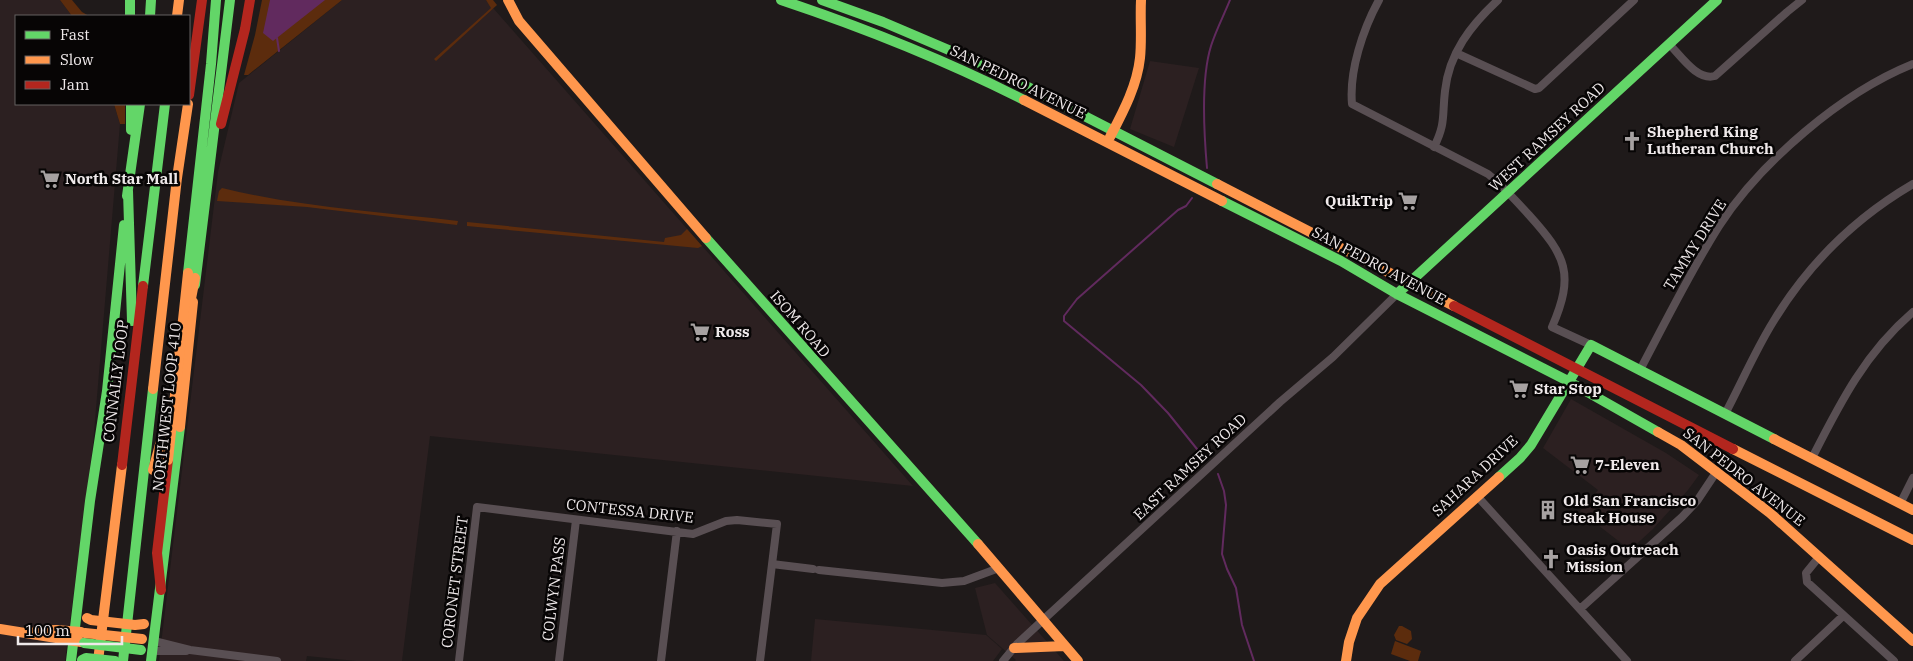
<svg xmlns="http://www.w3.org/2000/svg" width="1913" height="661" viewBox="0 0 1913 661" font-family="'IBM Plex Serif',serif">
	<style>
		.built { fill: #2c2021 }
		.green { fill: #5c2c0d }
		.water { fill: #612a5e }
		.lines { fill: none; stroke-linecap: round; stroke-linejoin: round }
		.stream { stroke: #612a5e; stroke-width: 2 }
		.street { stroke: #594f53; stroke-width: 8 }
		.fast { stroke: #63d668; stroke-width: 10 }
		.slow { stroke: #ff974d; stroke-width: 10 }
		.jam { stroke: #b3261e; stroke-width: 10 }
		.fast-bridge { stroke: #63d668; stroke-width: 10 }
		.slow-bridge { stroke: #ff974d; stroke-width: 10 }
		.labels { text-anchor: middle; stroke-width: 5; stroke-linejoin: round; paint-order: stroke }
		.street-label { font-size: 15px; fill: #efe9ea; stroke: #070505 }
		.poi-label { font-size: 15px; font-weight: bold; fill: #efe9ea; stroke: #070505; text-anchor: start }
	</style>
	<rect width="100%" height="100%" fill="#1f1a1a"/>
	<path class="built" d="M 0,0 L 60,0 L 72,16 L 16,16 L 16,104 L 114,104 L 120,124 L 93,444 L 65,661 L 0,661 Z
		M 342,0 L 486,0 L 913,486 L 430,436 L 402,661 L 356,661 L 307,656 L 306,661 L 159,661 L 218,172 L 239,83 Z
		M 1150,61 L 1199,68 L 1174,147 L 1130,129 Z
		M 1571,399 L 1666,453 L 1699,475 L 1688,490 L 1653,529 L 1630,550 L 1580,511 L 1598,490 L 1543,448 Z
		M 995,583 L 1064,661 L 1015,661 L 1016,660 L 987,635 L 975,588 Z
		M 815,619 L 986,635 L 1002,649 L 993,661 L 811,661 Z"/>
	<path class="green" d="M 60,0 L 72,0 L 82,12 L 89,16 L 72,16 Z
		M 262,0 L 342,0 L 248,75 L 244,75 L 255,35 Z
		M 486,0 L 493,0 L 497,5 L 436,61 L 434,59 L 491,8 Z
		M 114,104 L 125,104 L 125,124 L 120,124 Z
		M 222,188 C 299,207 379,212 458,221 L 457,225 L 307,207 L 217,201 L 219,191 Z
		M 467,222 L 664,242 L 665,238 L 681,235 L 687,229 L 702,246 L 698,248 L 467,226 Z
		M 1399,626 L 1402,626 L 1411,631 L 1412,639 L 1407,644 L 1396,640 L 1394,635 Z
		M 1395,641 L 1421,651 L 1418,661 L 1410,661 L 1391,654 Z"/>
	<path class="water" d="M 270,0 L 325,0 L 273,41 L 263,33 Z"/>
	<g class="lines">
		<path class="stream" d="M 277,38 L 279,51
			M 1207,168 C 1204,134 1201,78 1211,46 C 1216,30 1224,15 1230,0
			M 1192,198 L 1186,206 L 1178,210 L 1077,299 L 1064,316 L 1064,321 L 1141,385 L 1168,413 L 1205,459
			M 1218,474 L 1224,491 L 1226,505 L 1222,554 L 1227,569 L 1236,588 L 1242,625 L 1254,661"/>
		<path class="street" d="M 1379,0 C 1363,29 1349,71 1352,104 L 1488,174 C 1503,186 1516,201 1529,215 C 1566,256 1575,274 1552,327 L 1591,345
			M 1669,44 C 1681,56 1697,81 1715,76 L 1787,12 L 1802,0
			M 1456,53 L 1535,89 L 1539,88 L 1634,0
			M 1434,147 C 1446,123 1442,116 1445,91 C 1449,53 1471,25 1498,0
			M 1640,370 C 1666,321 1690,272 1719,226 C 1761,162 1841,93 1913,64
			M 1725,414 C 1741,384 1755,351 1773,322 C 1808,264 1855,218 1913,184
			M 1812,458 C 1840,403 1865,353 1913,312
			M 1477,496 L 1627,661
			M 1900,504 L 1913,478
			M 1819,557 L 1806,573 L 1807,582 L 1894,661
			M 772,564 L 813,569
			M 819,570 L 942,583 L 964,581 L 999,568
			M 1580,609 L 1682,517 L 1697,501 L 1717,471
			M 154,641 L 190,650 L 277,661
			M 153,651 L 186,651
			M 459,661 L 477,507 L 693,534 L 726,521 L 737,520 L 777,524 L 760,661
			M 559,661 L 576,520
			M 661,661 L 677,531
			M 1003,661 L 1017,644 L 1043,620 L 1280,402 L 1333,357 L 1397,294
			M 1795,661 L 1843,616"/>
		<path class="fast" d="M 130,0 L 130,16
			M 781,0 C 865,28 945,60 1024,100
			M 822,0 L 883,22 L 991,68 L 1217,184
			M 150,16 L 151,0
			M 131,104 L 131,130
			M 128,191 L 132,321
			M 127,196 L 140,104
			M 1222,201 L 1341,261 L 1397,294 L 1568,381 L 1658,432
			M 706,238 L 978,544
			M 188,273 L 211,64 L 216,0
			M 195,285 L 230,0
			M 143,286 L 165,104
			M 1397,294 L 1717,0
			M 1499,477 L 1520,458 L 1531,445 L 1591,345 L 1774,439
			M 71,661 L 90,501 L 107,391 L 124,225
			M 123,661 L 153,389
			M 151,661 L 180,427"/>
		<path class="slow" d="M 508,0 L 519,21 L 706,238
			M 177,16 L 179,0
			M 1024,100 L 1222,201
			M 1110,137 C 1123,112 1137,86 1140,58 C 1142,39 1140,19 1141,0
			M 1217,184 L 1454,306
			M 189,309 L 195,278
			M 153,389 L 177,178 L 188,104
			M 180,427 L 193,302
			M 1658,432 L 1681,445 L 1770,513 L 1913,641
			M 1774,439 L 1913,510
			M 1733,449 L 1913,540
			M 153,470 L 170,408
			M 978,544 L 1078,661
			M 0,629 L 81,642
			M 36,631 L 56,630 L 81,632
			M 1014,648 L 1065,646
			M 98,661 L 122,465
			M 1346,661 L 1349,642 L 1357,618 L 1380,584 L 1499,477"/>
		<path class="jam" d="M 189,95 L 202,0
			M 221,124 L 245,29 L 250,0
			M 1454,306 L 1733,449
			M 122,465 L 143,286
			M 161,590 L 157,553 L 168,460"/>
		<path class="fast-bridge" d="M 84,643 L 141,650
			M 82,660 L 86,658 L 115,661"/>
		<path class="slow-bridge" d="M 168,460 L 188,273
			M 87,618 L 91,620 L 135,625 L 144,624
			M 85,633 L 142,639"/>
	</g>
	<defs>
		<symbol id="church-bare" viewBox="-9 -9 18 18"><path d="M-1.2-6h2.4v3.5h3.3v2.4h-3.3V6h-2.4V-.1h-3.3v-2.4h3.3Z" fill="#a6a1a1" stroke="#070505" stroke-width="2.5" paint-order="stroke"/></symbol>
		<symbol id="supermarket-bare" viewBox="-9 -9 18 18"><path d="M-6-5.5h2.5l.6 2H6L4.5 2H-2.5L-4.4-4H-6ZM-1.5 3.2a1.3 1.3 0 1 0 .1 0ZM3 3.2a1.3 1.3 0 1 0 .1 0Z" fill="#a6a1a1" stroke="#070505" stroke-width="2.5" paint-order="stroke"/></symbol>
		<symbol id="building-bare" viewBox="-9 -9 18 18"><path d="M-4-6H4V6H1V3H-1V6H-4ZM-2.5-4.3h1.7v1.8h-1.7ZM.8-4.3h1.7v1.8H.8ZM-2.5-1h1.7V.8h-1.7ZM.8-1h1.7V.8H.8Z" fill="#a6a1a1" stroke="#070505" stroke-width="2.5" paint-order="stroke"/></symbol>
	</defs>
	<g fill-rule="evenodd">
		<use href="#church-bare" x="1618" y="127" width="28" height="28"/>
		<use href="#supermarket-bare" x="36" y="165" width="28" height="28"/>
		<use href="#supermarket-bare" x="1394" y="187" width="28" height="28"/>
		<use href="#supermarket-bare" x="686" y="318" width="28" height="28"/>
		<use href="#supermarket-bare" x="1505" y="375" width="28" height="28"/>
		<use href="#supermarket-bare" x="1566" y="451" width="28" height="28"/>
		<use href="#building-bare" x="1534" y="496" width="28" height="28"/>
		<use href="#church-bare" x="1537" y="545" width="28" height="28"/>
	</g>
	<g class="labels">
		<g class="street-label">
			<text transform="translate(1018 82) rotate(26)" y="5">SAN PEDRO AVENUE</text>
			<text transform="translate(1547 137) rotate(-43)" y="5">WEST RAMSEY ROAD</text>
			<text transform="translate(1695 245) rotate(-58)" y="5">TAMMY DRIVE</text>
			<text transform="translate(1379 266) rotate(28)" y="5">SAN PEDRO AVENUE</text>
			<text transform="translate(800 324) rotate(49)" y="5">ISOM ROAD</text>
			<text transform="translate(116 381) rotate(-83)" y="5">CONNALLY LOOP</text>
			<text transform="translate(167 407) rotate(-84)" y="5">NORTHWEST LOOP 410</text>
			<text transform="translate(1190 467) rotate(-43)" y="5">EAST RAMSEY ROAD</text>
			<text transform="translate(1475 476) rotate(-43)" y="5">SAHARA DRIVE</text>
			<text transform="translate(1744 477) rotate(38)" y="5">SAN PEDRO AVENUE</text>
			<text transform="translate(630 511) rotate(6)" y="5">CONTESSA DRIVE</text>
			<text transform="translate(455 582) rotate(-83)" y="5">CORONET STREET</text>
			<text transform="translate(554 589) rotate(-83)" y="5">COLWYN PASS</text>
		</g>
		<g class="poi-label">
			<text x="1647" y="137">Shepherd King<tspan x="1647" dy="17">Lutheran Church</tspan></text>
			<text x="65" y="184">North Star Mall</text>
			<text x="1393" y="206" text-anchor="end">QuikTrip</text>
			<text x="715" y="337">Ross</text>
			<text x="1534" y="394">Star Stop</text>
			<text x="1595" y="470">7-Eleven</text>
			<text x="1563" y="506">Old San Francisco<tspan x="1563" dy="17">Steak House</tspan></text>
			<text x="1566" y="555">Oasis Outreach<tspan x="1566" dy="17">Mission</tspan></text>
		</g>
	</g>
	<rect x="15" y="15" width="175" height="90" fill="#070505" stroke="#646061"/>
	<rect x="25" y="31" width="25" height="8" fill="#63d668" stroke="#646061"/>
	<text x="60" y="40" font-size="15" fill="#efe9ea">Fast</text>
	<rect x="25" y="56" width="25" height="8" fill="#ff974d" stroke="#646061"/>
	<text x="60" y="65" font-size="15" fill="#efe9ea">Slow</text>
	<rect x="25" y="81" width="25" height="8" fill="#b3261e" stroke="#646061"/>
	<text x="60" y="90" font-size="15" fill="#efe9ea">Jam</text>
	<path d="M18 636v8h104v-8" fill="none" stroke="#efe9ea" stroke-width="2.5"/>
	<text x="25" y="636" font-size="15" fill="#efe9ea" stroke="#070505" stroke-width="4" paint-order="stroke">100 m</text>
</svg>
